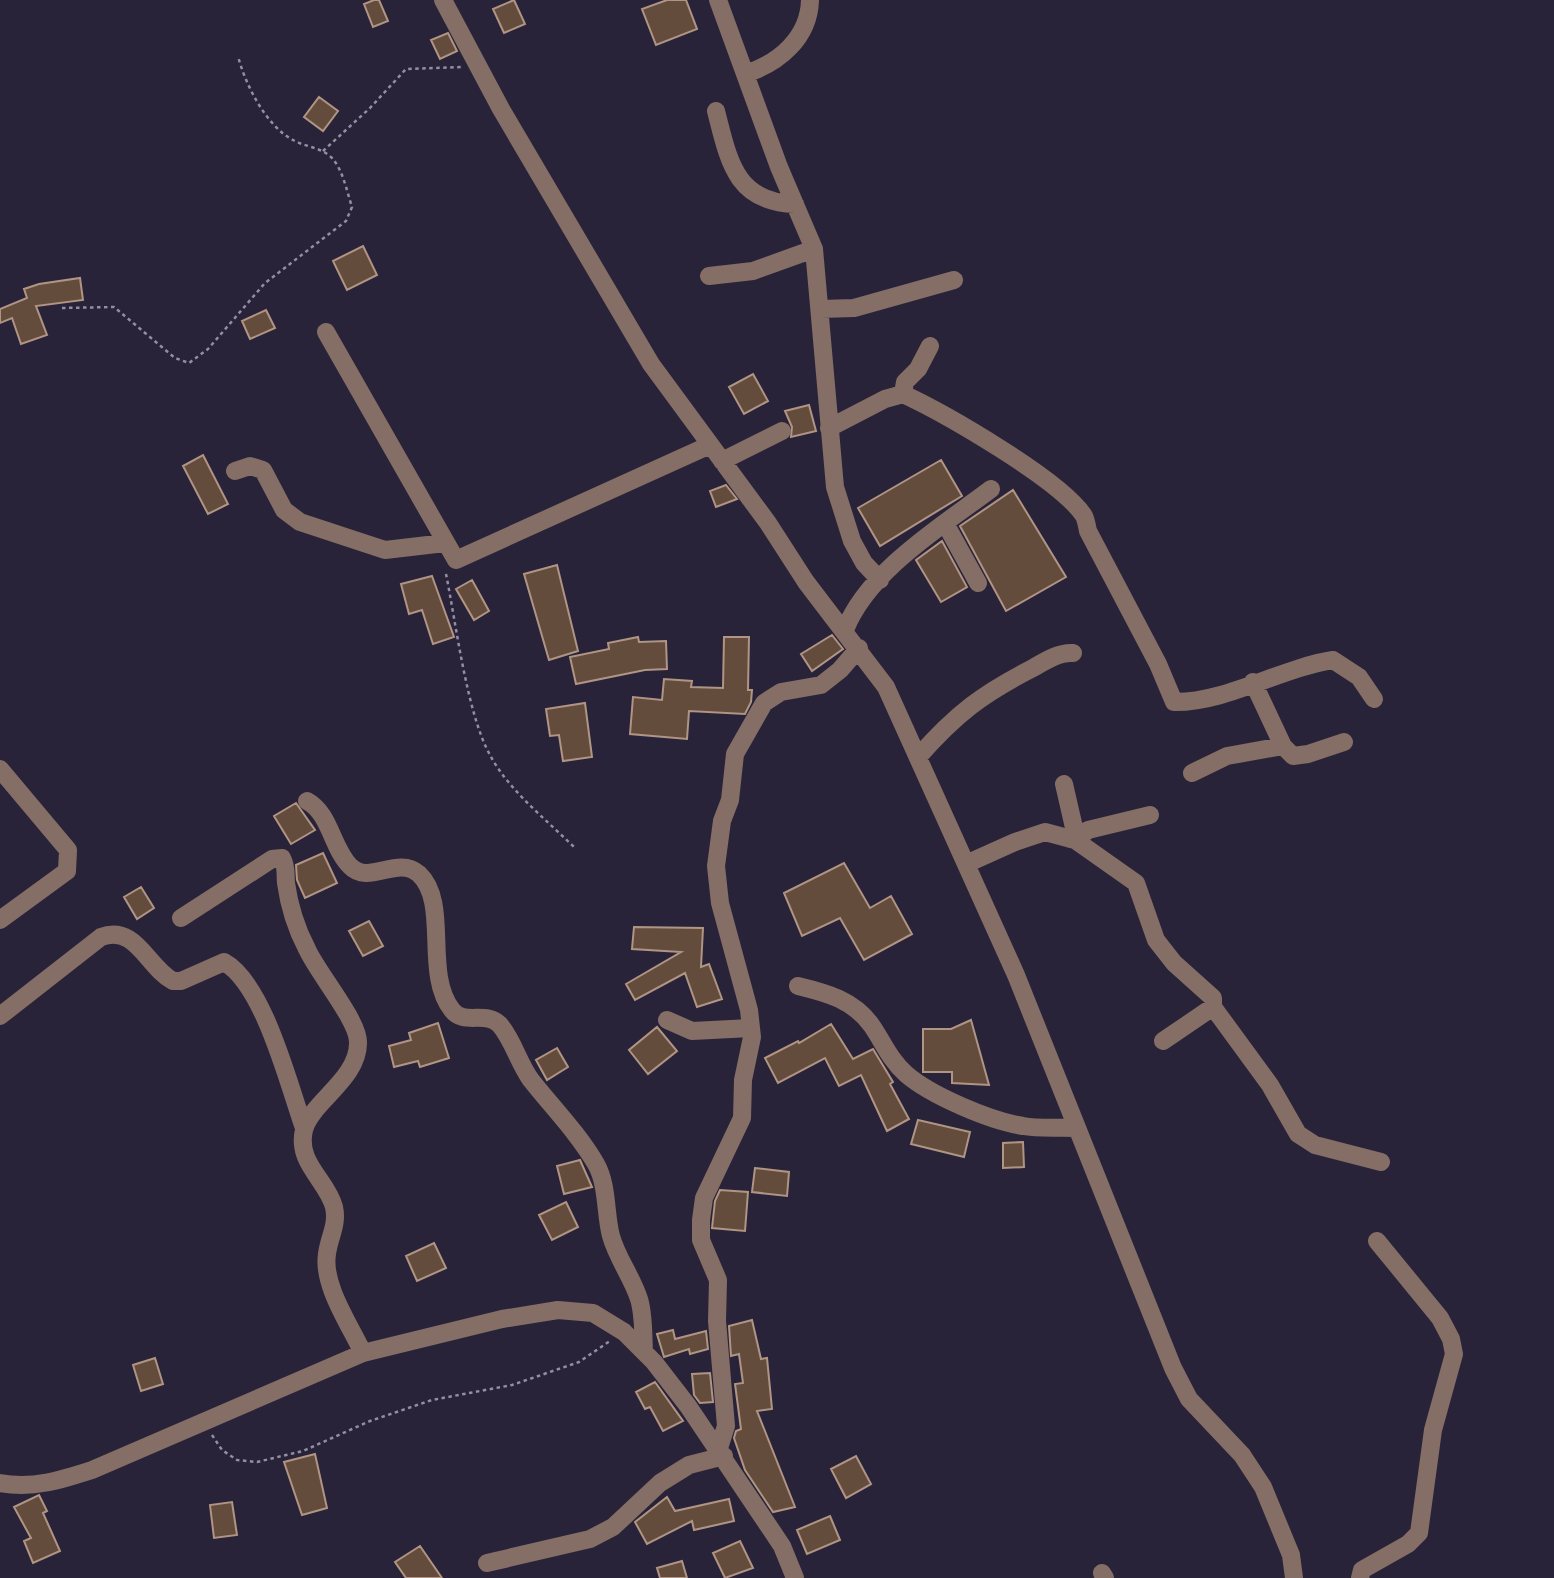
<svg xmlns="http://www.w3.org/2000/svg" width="1554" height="1578" viewBox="0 0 1554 1578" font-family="'Source Sans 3',sans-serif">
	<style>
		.building { fill: #644c3d; stroke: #b09484; stroke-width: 2 }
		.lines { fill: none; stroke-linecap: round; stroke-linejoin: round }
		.path { stroke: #938ea1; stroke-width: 2.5; stroke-dasharray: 3.5 3.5; stroke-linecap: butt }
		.minor { stroke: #846e65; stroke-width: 18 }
	</style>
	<rect width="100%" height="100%" fill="#292339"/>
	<path class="building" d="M 374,0 L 379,0 L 388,21 L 373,27 L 364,4 Z
		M 514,0 L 525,24 L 504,33 L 493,9 Z
		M 667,0 L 686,0 L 697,29 L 656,45 L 642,9 Z
		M 448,33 L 457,51 L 440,59 L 431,40 Z
		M 319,97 L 338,111 L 323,131 L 304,117 Z
		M 363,246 L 377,275 L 347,290 L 333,261 Z
		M 80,278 L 83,300 L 36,306 L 47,335 L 21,344 L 12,318 L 0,323 L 0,309 L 27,298 L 24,289 L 39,284 Z
		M 266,310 L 275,328 L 250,339 L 242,321 Z
		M 753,374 L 768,401 L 744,414 L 729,387 Z
		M 809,405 L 816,431 L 791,437 L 792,427 L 785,411 Z
		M 203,455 L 228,504 L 208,514 L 183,466 Z
		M 941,460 L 962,496 L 880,546 L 858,508 Z
		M 726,485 L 737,499 L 716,507 L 710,491 Z
		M 1013,490 L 1066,577 L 1006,611 L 960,526 Z
		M 942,541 L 967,587 L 941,602 L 916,560 Z
		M 557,565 L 578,651 L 549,660 L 524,574 Z
		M 432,576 L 454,637 L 433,644 L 422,610 L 409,614 L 401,584 Z
		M 472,580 L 489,611 L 474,620 L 456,589 Z
		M 832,635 L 843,649 L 812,671 L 801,654 Z
		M 638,637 L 639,642 L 666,641 L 667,669 L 645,670 L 576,684 L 570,657 L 609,649 L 608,643 Z
		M 724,637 L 749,637 L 748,690 L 752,690 L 751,702 L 745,714 L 689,711 L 687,739 L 630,734 L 633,697 L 662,700 L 664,679 L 692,681 L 691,687 L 723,688 Z
		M 585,703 L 592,757 L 563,761 L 559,735 L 550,736 L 546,709 Z
		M 296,803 L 315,830 L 291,844 L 274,816 Z
		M 323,853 L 337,883 L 305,898 L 297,880 L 296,865 Z
		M 844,863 L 870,908 L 891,896 L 912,934 L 864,960 L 840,918 L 802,936 L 784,893 Z
		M 141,887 L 154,908 L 137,919 L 124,897 Z
		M 369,921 L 383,946 L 363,956 L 349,931 Z
		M 634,927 L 703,928 L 701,967 L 709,964 L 722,999 L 697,1007 L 685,973 L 635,1000 L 626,984 L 681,952 L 632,949 Z
		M 971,1020 L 989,1085 L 952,1083 L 952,1072 L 923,1072 L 923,1029 L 951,1029 Z
		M 438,1023 L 449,1058 L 420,1067 L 418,1061 L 394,1067 L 389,1046 L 411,1040 L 409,1033 Z
		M 831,1024 L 853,1059 L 873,1049 L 893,1082 L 890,1084 L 909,1119 L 887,1131 L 861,1075 L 839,1086 L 825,1058 L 778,1083 L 765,1058 L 798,1041 L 799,1043 Z
		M 657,1027 L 677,1051 L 648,1074 L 629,1050 Z
		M 557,1048 L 568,1067 L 547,1080 L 536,1060 Z
		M 918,1120 L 970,1132 L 964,1157 L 911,1144 Z
		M 1023,1142 L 1024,1167 L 1003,1168 L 1003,1143 Z
		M 580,1160 L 592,1187 L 564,1194 L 557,1166 Z
		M 755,1168 L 789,1172 L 787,1196 L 752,1192 Z
		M 720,1190 L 748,1192 L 745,1231 L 712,1228 L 715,1201 Z
		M 566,1202 L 578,1227 L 552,1240 L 539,1215 Z
		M 434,1243 L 446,1268 L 417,1281 L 406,1256 Z
		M 752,1320 L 761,1359 L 767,1358 L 772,1409 L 757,1411 L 795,1507 L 773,1512 L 745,1470 L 734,1438 L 736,1431 L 741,1429 L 735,1384 L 743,1383 L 739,1354 L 731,1356 L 729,1326 Z
		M 673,1330 L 675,1339 L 706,1331 L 708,1349 L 690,1354 L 689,1349 L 664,1357 L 657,1334 Z
		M 155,1358 L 163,1384 L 141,1391 L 133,1365 Z
		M 710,1373 L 713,1402 L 700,1403 L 694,1395 L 692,1374 Z
		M 655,1382 L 683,1421 L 663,1431 L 650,1407 L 645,1409 L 636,1392 Z
		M 315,1454 L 327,1508 L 302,1515 L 284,1462 Z
		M 856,1456 L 871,1484 L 846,1498 L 831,1469 Z
		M 39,1495 L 47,1511 L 43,1513 L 60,1551 L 33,1563 L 24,1541 L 31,1538 L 14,1507 Z
		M 667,1497 L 675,1511 L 729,1499 L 734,1521 L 694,1530 L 692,1521 L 647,1544 L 635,1522 Z
		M 232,1502 L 237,1535 L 214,1538 L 210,1505 Z
		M 830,1516 L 840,1540 L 807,1554 L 797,1530 Z
		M 740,1541 L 753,1568 L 725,1578 L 713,1553 Z
		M 420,1546 L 442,1578 L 406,1578 L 395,1562 Z
		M 682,1561 L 687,1578 L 660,1578 L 657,1568 Z"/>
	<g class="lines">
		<path class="path" d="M 323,151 L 370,108 L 406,69 L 461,67
			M 62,308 L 114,307 L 175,358 L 189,363 L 208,349 L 265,283 L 346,221 L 352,207 C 347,192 343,170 332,158 C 321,147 305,147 293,140 C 266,126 245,84 238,56
			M 446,574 C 456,623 467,714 490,755 C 509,791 548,821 576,849
			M 212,1435 L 222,1450 L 237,1460 L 257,1462 L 303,1451 L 370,1421 L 432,1400 L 512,1385 L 579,1362 L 610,1341"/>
		<path class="minor" d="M 443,0 L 501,109 L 651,364 L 768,523 L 806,582 L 886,687 L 1016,975 L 1173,1368 L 1189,1399 L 1242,1455 L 1263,1487 L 1291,1555 L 1294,1578
			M 718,0 L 779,167 L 814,249 L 835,487 L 852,541 L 864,563 L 880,580
			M 745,74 C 779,63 809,38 810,0
			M 716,111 C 729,161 735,202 795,204
			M 709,276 L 753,271 L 814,249
			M 821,309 L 854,308 L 954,280
			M 326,332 L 456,560 L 710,445
			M 903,394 L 905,382 L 918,369 L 930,346
			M 829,428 L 885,399 L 903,394 C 944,413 1061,480 1084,516 C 1086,520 1087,526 1088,531 L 1158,664 L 1174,702 C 1225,703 1281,668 1333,660 L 1359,677 L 1374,699
			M 722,461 L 782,431
			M 235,471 L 250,466 L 263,470 L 284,510 L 300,522 L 385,550 L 445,543
			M 945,523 L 978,583
			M 845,630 C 868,571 942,526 991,489
			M 1253,682 L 1283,746 L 1293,756 L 1308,754 L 1344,742
			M 918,757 C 956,714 982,694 1033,668 C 1045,661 1059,652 1073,653
			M 0,769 L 68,850 L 67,871 L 0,920
			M 1192,773 L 1227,756 L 1283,746
			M 1064,784 L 1075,832 L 1070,839
			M 307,801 C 330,813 332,848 350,866 C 369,886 397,855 419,874 C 450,903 423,973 452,1010 C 464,1026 486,1010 500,1025 C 513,1040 519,1064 531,1080 C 553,1108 578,1133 596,1164 C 608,1185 605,1214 611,1236 C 617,1258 632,1277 639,1299 C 644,1315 643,1335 644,1352
			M 1075,840 L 1088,830 L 1150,815
			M 966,864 L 1015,842 L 1045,832 L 1075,840 L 1136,883 L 1156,940 L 1174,963 L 1213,998 L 1213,1007 L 1163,1041
			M 181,918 L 272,859 L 282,858 C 287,867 285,873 286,883 C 289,905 297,930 307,949 C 317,972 358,1020 358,1042 C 359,1079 311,1102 304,1130 C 296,1163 327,1180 334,1207 C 338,1225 329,1237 327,1254 C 322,1285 350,1325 363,1353
			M 798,986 C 827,993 854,1000 872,1026 C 883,1042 890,1060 906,1074 C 930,1095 990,1121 1023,1126 C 1040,1129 1059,1127 1077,1128
			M 1213,1007 L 1270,1085 L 1298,1134 L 1315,1145 L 1381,1162
			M 0,1016 L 101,937 C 136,924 147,967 173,981 L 181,981 L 224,962 C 264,984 289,1086 304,1128
			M 667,1020 L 692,1031 L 751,1028
			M 719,1448 L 726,1426 L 717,1321 L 718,1280 L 701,1240 L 701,1220 L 704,1198 L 742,1118 L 743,1080 L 752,1037 L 749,1010 L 720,903 L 716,866 L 722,821 L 730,800 L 735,754 L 764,703 L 781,692 L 821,685 L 840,670 L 859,648
			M 0,1483 C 33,1489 61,1480 92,1470 L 363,1353 L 502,1319 L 558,1310 L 593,1313 L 624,1332 L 654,1362 L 688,1406 L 782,1546 L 795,1578
			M 487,1563 L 590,1539 L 613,1527 L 660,1483 L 689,1465 L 724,1456
			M 1102,1573 L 1105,1578
			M 1360,1578 L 1362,1570 L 1408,1544 L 1419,1533 L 1433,1430 L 1454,1354 L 1451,1339 L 1440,1318 L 1377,1241"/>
	</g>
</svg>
